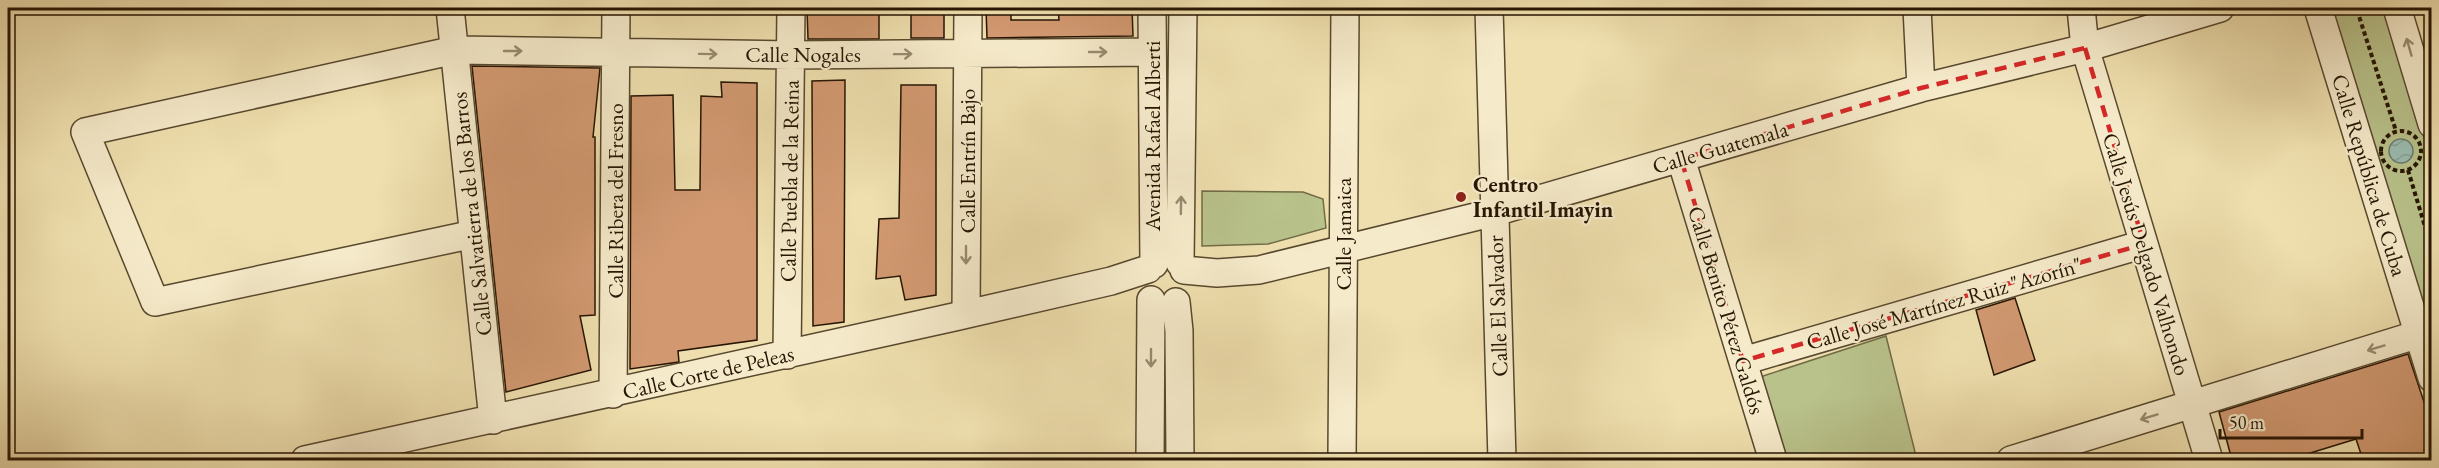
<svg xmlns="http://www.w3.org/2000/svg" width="2439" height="468" viewBox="0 0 2439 468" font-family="'EB Garamond',serif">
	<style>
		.green { fill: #b9c28b; stroke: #706c47; stroke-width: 1.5 }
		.water { fill: url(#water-waves); stroke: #6c796b; stroke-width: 1.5 }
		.building { fill: #d29971; stroke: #261503; stroke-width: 1.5 }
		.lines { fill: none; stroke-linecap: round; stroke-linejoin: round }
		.minor-casing { stroke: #58482e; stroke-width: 30 }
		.path { stroke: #261503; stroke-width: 4; stroke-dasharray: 4.5 3; stroke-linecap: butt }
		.minor { stroke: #f5eaca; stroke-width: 27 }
		.oneway { stroke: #988a70 }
		.marked { fill: none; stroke: #d62828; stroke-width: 4.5; stroke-dasharray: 12 8; stroke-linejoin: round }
		.poi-dot { fill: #8f2418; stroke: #f5eaca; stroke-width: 2 }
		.labels { text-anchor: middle; stroke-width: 4.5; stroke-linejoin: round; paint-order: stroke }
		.street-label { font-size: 22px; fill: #261503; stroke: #f5eaca }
		.poi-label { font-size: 22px; font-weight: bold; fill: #261503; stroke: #f5eaca; text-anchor: start }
	</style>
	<defs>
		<pattern id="water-waves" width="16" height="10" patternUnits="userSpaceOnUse" patternTransform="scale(1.5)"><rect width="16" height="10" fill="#9abcb0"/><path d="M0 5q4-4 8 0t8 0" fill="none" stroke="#85a196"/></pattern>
	</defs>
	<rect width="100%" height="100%" fill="#efdfae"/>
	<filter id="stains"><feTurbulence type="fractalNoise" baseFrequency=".00333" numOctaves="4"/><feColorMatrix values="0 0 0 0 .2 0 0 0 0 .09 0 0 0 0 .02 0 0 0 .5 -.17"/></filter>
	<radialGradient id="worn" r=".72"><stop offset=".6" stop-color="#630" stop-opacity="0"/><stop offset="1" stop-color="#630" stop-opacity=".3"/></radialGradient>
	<path class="green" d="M 2332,8 L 2384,8 L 2431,160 L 2431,314 L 2423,317 L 2328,9 Z
		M 1202,191 L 1303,192 L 1323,199 L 1326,228 L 1268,244 L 1202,246 Z
		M 1886,336 L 1917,460 L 1786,460 L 1760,377 Z"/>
	<path class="water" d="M2389 151a12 12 0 1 1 24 0a12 12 0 1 1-24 0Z"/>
	<path class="building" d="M 807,8 L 879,8 L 879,39 L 808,39 Z
		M 911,8 L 944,8 L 944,38 L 911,38 Z
		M 986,8 L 1011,8 L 1011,20 L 1059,20 L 1058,8 L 1132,8 L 1133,36 L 987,38 Z
		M 472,66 L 600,68 L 593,137 L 595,137 L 595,315 L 580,316 L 591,370 L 506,392 Z
		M 845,80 L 844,322 L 813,326 L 812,81 Z
		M 721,82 L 757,83 L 757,340 L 678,351 L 679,362 L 630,369 L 631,96 L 673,95 L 675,190 L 700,190 L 701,96 L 722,97 Z
		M 901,85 L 936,85 L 936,295 L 905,300 L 900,276 L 876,279 L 879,219 L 899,218 Z
		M 2015,298 L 2035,360 L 1994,375 L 1976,310 Z
		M 2408,354 L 2432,426 L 2432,460 L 2363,460 L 2356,439 L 2307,454 L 2309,460 L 2232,460 L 2219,412 Z"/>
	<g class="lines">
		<defs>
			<path id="minor" d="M 450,8 L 493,420
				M 1152,8 L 1154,264
				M 1489,8 L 1502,460
				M 1917,8 L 1921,88
				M 2081,8 L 2085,48 L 2209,460
				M 2318,8 L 2432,378
				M 2397,8 L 2432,124
				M 1681,159 L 1773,460
				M 474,234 L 155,302 L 85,132 L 455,50 L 790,55 L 1152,52
				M 1180,263 L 1183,8
				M 1184,270 L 1217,273 L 1259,270 L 1495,212 L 1921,88 L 2085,48 L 2220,8
				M 1176,302 L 1179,331 L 1180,460
				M 966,314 L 968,8
				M 787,355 L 791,8
				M 1743,361 L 2144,244
				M 613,394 L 616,8
				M 305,460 L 954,317 L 1111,281 L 1148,269
				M 1150,460 L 1151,300
				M 1342,460 L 1345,8
				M 2011,460 L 2432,330"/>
		</defs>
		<use href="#minor" class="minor-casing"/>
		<path class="path" d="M 2357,10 L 2396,131
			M2381 151a20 20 0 1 1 40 0a20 20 0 1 1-40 0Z
			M 2408,170 L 2432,250"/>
		<use href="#minor" class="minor"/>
	</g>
	<defs><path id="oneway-shaft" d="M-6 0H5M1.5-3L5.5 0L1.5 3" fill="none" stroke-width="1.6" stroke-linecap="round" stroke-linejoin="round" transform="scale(1.5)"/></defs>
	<g class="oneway">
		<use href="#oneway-shaft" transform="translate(2409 47) rotate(-106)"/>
		<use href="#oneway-shaft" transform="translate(513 51)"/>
		<use href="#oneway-shaft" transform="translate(1098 52)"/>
		<use href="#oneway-shaft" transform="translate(708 54) rotate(1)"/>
		<use href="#oneway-shaft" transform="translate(903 54) rotate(-1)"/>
		<use href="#oneway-shaft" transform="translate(1181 205) rotate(-89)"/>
		<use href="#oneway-shaft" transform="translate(966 255) rotate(90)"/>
		<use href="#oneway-shaft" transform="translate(2376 348) rotate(163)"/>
		<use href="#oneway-shaft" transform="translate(1151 358) rotate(90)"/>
		<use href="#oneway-shaft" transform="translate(2149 417) rotate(163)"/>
	</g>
	<path class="marked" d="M 2085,48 L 2144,244 L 1743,361 L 1681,159 L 1921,88 Z"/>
	<circle class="poi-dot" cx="1461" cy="197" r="6"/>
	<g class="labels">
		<g class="street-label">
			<text x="803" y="62">Calle Nogales</text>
			<text transform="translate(1152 136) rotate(-90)" y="8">Avenida Rafael Alberti</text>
			<text transform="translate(1720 147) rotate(-16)" y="8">Calle Guatemala</text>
			<text transform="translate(967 161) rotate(-90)" y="8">Calle Entrín Bajo</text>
			<text transform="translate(2370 175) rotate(73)" y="8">Calle República de Cuba</text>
			<text transform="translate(789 181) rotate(-89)" y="8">Calle Puebla de la Reina</text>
			<text transform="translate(615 201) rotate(-90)" y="8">Calle Ribera del Fresno</text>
			<text transform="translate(471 214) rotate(-96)" y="8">Calle Salvatierra de los Barros</text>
			<text transform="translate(1343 234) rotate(-90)" y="8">Calle Jamaica</text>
			<text transform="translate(2147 254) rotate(73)" y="8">Calle Jesús Delgado Valhondo</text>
			<text transform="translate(1944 303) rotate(-16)" y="8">Calle José Martínez Ruiz "Azorín"</text>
			<text transform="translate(1497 306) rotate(-92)" y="8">Calle El Salvador</text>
			<text transform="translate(1727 310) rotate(73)" y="8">Calle Benito Pérez Galdós</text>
			<text transform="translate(708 372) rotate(-13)" y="8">Calle Corte de Peleas</text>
		</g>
		<g class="poi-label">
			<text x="1473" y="192">Centro<tspan x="1473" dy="25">Infantil Imayin</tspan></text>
		</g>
	</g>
	<rect width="2439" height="468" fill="none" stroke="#efdfae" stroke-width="30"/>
	<rect x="9" y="9" width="2421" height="450" fill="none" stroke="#261503" stroke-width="3"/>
	<rect x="15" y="15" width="2409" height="438" fill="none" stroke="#261503" stroke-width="1.5"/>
	<path d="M2220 429v9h142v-9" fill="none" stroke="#261503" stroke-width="3"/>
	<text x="2229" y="429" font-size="18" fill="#261503" stroke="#f5eaca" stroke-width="4.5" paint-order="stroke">50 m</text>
	<rect width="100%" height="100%" filter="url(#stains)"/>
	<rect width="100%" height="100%" fill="url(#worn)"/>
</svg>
